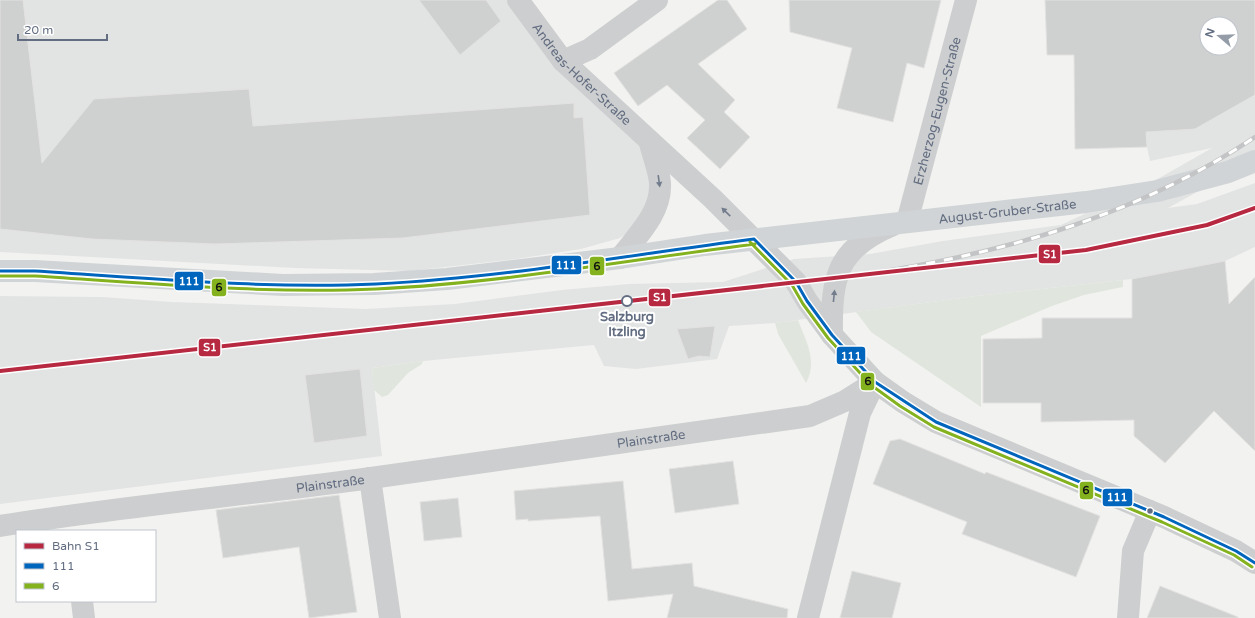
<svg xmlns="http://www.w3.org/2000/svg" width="1255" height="618" viewBox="0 0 1255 618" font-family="'Varela Round',sans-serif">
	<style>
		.built { fill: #e2e3e3 }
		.green { fill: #e0e6de }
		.building { fill: #cfd0d0; stroke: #e2e2e0; fill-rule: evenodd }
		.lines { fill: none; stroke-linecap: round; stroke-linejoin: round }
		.minor { stroke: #cdcecf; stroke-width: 22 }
		.major { stroke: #d1d4d6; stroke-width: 22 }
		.rail-casing { stroke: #c3c4c5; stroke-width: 4.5 }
		.rail { stroke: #fff; stroke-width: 3; stroke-dasharray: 9; stroke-linecap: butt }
		.bus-1-casing { stroke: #fff; stroke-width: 6 }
		.bus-2-casing { stroke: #fff; stroke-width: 6 }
		.bus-1 { stroke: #0065bd; stroke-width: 3 }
		.bus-2 { stroke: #84b21f; stroke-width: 3 }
		.rail-1-casing { stroke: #fff; stroke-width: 7 }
		.rail-1 { stroke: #b72841; stroke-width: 4 }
		.oneway { fill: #727c8d }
		.stop-dot { fill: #fff; stroke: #626d81; stroke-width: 2 }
		.bus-dot { fill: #626d81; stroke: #fff; stroke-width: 1.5 }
		.labels { text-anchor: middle; stroke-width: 4; stroke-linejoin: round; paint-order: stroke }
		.street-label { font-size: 13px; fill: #626d81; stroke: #fff }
		.stop-label { font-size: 13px; font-weight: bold; fill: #626d81; stroke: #fff }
		.line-badge { stroke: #fff; stroke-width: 1.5 }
		.badge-label { font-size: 11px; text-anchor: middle; font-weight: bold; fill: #fff }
		.pale-badge-label { font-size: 11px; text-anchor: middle; font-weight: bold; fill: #111 }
	</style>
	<rect width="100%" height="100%" fill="#f2f3f0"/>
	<path class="built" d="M 0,0 L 518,0 L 650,143 L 654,185 L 644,222 L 620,238 L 581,249 L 516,259 L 410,271 L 295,268 L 0,252 Z
		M 1255,95 L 1255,155 L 1206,187 L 1168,208 L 1197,204 L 1255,183 L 1255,247 L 1225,261 L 1132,279 L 976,296 L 775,323 L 729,326 L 717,359 L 636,369 L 604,366 L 594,345 L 423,361 L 372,368 L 382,456 L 0,504 L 0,296 L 102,297 L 172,302 L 366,309 L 455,304 L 562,290 L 629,284 L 723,282 L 794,259 L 870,254 L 943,241 L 1061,225 L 1154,181 L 1212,148 L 1150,161 L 1147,147 L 1146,132 L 1195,129 Z"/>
	<path class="green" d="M 1123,280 L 1123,287 L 1084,295 L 1052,306 L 981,336 L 981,407 L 871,332 L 856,312 L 976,296 Z
		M 798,320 C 806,341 818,361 806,383 L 778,334 L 775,323 Z
		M 423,361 L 422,364 L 408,373 L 388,395 L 382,397 L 374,390 L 372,368 Z"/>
	<path class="building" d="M 0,0 L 23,0 L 42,163 L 94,99 L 249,89 L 253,126 L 574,103 L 574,118 L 583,117 L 590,215 L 403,238 L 216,244 L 92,239 L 0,229 Z
		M 419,0 L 486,0 L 501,21 L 460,55 Z
		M 718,0 L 727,0 L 747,29 L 698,64 L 735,100 L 724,112 L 750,137 L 720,169 L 687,138 L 705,120 L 667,85 L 638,106 L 614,73 Z
		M 789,0 L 941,0 L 924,68 L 907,63 L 893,122 L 837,108 L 852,48 L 790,32 Z
		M 1045,0 L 1255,0 L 1255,95 L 1195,129 L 1146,132 L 1147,147 L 1075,149 L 1074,55 L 1047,55 ZM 1207,24 L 1231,24 L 1231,48 L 1207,48 Z
		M 1225,261 L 1229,304 L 1255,277 L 1255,451 L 1214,411 L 1165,463 L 1134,436 L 1134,420 L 1041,422 L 1041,403 L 983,403 L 983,339 L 1042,338 L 1042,318 L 1132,318 L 1132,279 Z
		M 715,326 L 710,357 L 699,356 L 688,359 L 677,329 Z
		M 360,369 L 367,436 L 314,443 L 305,375 Z
		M 900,439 L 985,474 L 986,472 L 1100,516 L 1076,577 L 962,534 L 967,522 L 873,484 L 890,441 Z
		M 733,461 L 739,504 L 675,513 L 669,469 Z
		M 623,481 L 632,569 L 692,563 L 694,586 L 788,609 L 787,618 L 667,618 L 673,594 L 608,601 L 600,516 L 528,521 L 528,519 L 516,520 L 514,491 Z
		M 339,495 L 357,612 L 309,618 L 299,547 L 223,558 L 216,510 Z
		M 458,498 L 462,537 L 424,541 L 420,502 Z
		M 852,571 L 901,583 L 892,618 L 840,618 Z
		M 1160,586 L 1238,617 L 1238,618 L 1147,618 Z"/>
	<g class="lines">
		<g class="minor">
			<path id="s1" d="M 518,0 L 563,61 L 713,199 L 796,282 L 807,301 L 832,335 L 875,382 L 903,402 L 936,422 L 1164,517 L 1236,551 L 1255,563"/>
			<path d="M 563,61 L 590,49 L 657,0"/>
			<path id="s2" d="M 907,222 L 966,0"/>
			<path d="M 620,258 C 637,236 662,212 660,183 C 659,170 653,156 650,143"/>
			<path d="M 832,335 C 831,277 837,248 893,225"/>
			<path d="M 370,478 L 390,618"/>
			<path id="s3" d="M 0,526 C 123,506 247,495 371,478 C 517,458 663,436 810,416 L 845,401 L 875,382"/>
			<path d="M 82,601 L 84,618"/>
			<path d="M 808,618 L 860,413 L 875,382"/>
			<path d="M 1128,618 L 1133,551 L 1150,511"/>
		</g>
		<path class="major" id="s4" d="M 0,271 L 35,271 L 283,285 L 374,284 L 447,279 L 620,258 L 705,245 L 1086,202 L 1157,191 L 1228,172 L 1255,161"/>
		<defs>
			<path id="rail" d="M 873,273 C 1009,252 1139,214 1255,137"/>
		</defs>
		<use href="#rail" class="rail-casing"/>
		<use href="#rail" class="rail"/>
		<defs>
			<path id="bus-1" d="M 754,239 L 796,282 L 807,301 L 832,335 L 875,382 L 936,422 L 1164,517 L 1236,551 L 1255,563
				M 0,271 L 35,271 C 148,278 262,289 376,284 C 503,278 628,255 754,239"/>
			<path id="bus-2" d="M 750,242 L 792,285 L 803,304 L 828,338 L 871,385 L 900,406 L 934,427 L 1162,522 L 1234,555 L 1252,567
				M 0,276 L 35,276 C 148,283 262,294 376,289 C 503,283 629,260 755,244"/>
		</defs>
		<use href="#bus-1" class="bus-1-casing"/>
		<use href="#bus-2" class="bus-2-casing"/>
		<use href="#bus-1" class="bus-1"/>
		<use href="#bus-2" class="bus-2"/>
		<defs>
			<path id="rail-1" d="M 0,371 L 1086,250 L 1207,225 L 1255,208"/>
		</defs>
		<use href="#rail-1" class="rail-1-casing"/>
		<use href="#rail-1" class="rail-1"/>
	</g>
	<defs><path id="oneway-solid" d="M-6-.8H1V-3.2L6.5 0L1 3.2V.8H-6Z"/></defs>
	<g class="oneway">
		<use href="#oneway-solid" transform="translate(659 181) rotate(82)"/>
		<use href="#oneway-solid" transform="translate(726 212) rotate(-136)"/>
		<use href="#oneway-solid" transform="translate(834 296) rotate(-84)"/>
	</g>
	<circle class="stop-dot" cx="627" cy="301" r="5"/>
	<circle class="bus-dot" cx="1150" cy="511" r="3.5"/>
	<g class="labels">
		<g class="street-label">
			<text dy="5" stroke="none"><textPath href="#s1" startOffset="98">Andreas-Hofer-Straße</textPath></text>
			<text dy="5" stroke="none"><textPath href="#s2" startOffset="115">Erzherzog-Eugen-Straße</textPath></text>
			<text dy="5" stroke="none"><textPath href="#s4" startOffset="1012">August-Gruber-Straße</textPath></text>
			<text dy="5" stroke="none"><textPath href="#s3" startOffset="657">Plainstraße</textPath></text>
			<text dy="5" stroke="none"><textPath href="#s3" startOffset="333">Plainstraße</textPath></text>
		</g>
		<g class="stop-label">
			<text x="627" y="321">Salzburg<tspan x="627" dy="15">Itzling</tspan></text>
		</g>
	</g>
	<g class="line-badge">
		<rect x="1038" y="244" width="23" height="20" rx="4" fill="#b72841"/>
		<rect x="551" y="255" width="31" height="20" rx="4" fill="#0065bd"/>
		<rect x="589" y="256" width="16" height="20" rx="4" fill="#84b21f"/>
		<rect x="174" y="271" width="30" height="20" rx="4" fill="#0065bd"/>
		<rect x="211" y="278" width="16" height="19" rx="4" fill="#84b21f"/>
		<rect x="648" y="288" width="23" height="19" rx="4" fill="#b72841"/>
		<rect x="198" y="338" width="23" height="19" rx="4" fill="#b72841"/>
		<rect x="836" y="346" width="30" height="19" rx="4" fill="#0065bd"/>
		<rect x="860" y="372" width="15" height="19" rx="4" fill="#84b21f"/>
		<rect x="1079" y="481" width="15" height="19" rx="4" fill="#84b21f"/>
		<rect x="1102" y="488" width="31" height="19" rx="4" fill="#0065bd"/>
	</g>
	<g class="badge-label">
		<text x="1050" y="258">S1</text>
		<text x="566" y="269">111</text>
		<text x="189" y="285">111</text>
		<text x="660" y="301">S1</text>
		<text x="210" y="351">S1</text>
		<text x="851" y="360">111</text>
		<text x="1117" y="501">111</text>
	</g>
	<g class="pale-badge-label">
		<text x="597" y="270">6</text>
		<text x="219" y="291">6</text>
		<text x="868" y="385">6</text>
		<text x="1086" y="494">6</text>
	</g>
	<rect x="16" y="530" width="140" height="72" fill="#ffffff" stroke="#c0c5cd"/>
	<rect x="24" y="543" width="20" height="6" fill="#b72841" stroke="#c0c5cd"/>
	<text x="52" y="550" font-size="12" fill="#626d81">Bahn S1</text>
	<rect x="24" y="563" width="20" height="6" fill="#0065bd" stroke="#c0c5cd"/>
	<text x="52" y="570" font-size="12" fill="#626d81">111</text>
	<rect x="24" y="583" width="20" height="6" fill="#84b21f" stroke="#c0c5cd"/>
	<text x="52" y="590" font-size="12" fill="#626d81">6</text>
	<g transform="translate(1219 36) rotate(289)"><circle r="19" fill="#ffffff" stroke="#c0c5cd"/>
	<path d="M0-3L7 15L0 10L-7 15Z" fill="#949ca8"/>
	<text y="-6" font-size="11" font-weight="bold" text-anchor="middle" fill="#626d81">N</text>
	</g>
	<path d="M18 34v6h89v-6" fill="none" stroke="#626d81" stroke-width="2"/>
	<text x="24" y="34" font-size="12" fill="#626d81" stroke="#ffffff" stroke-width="3" paint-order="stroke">20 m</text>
</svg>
